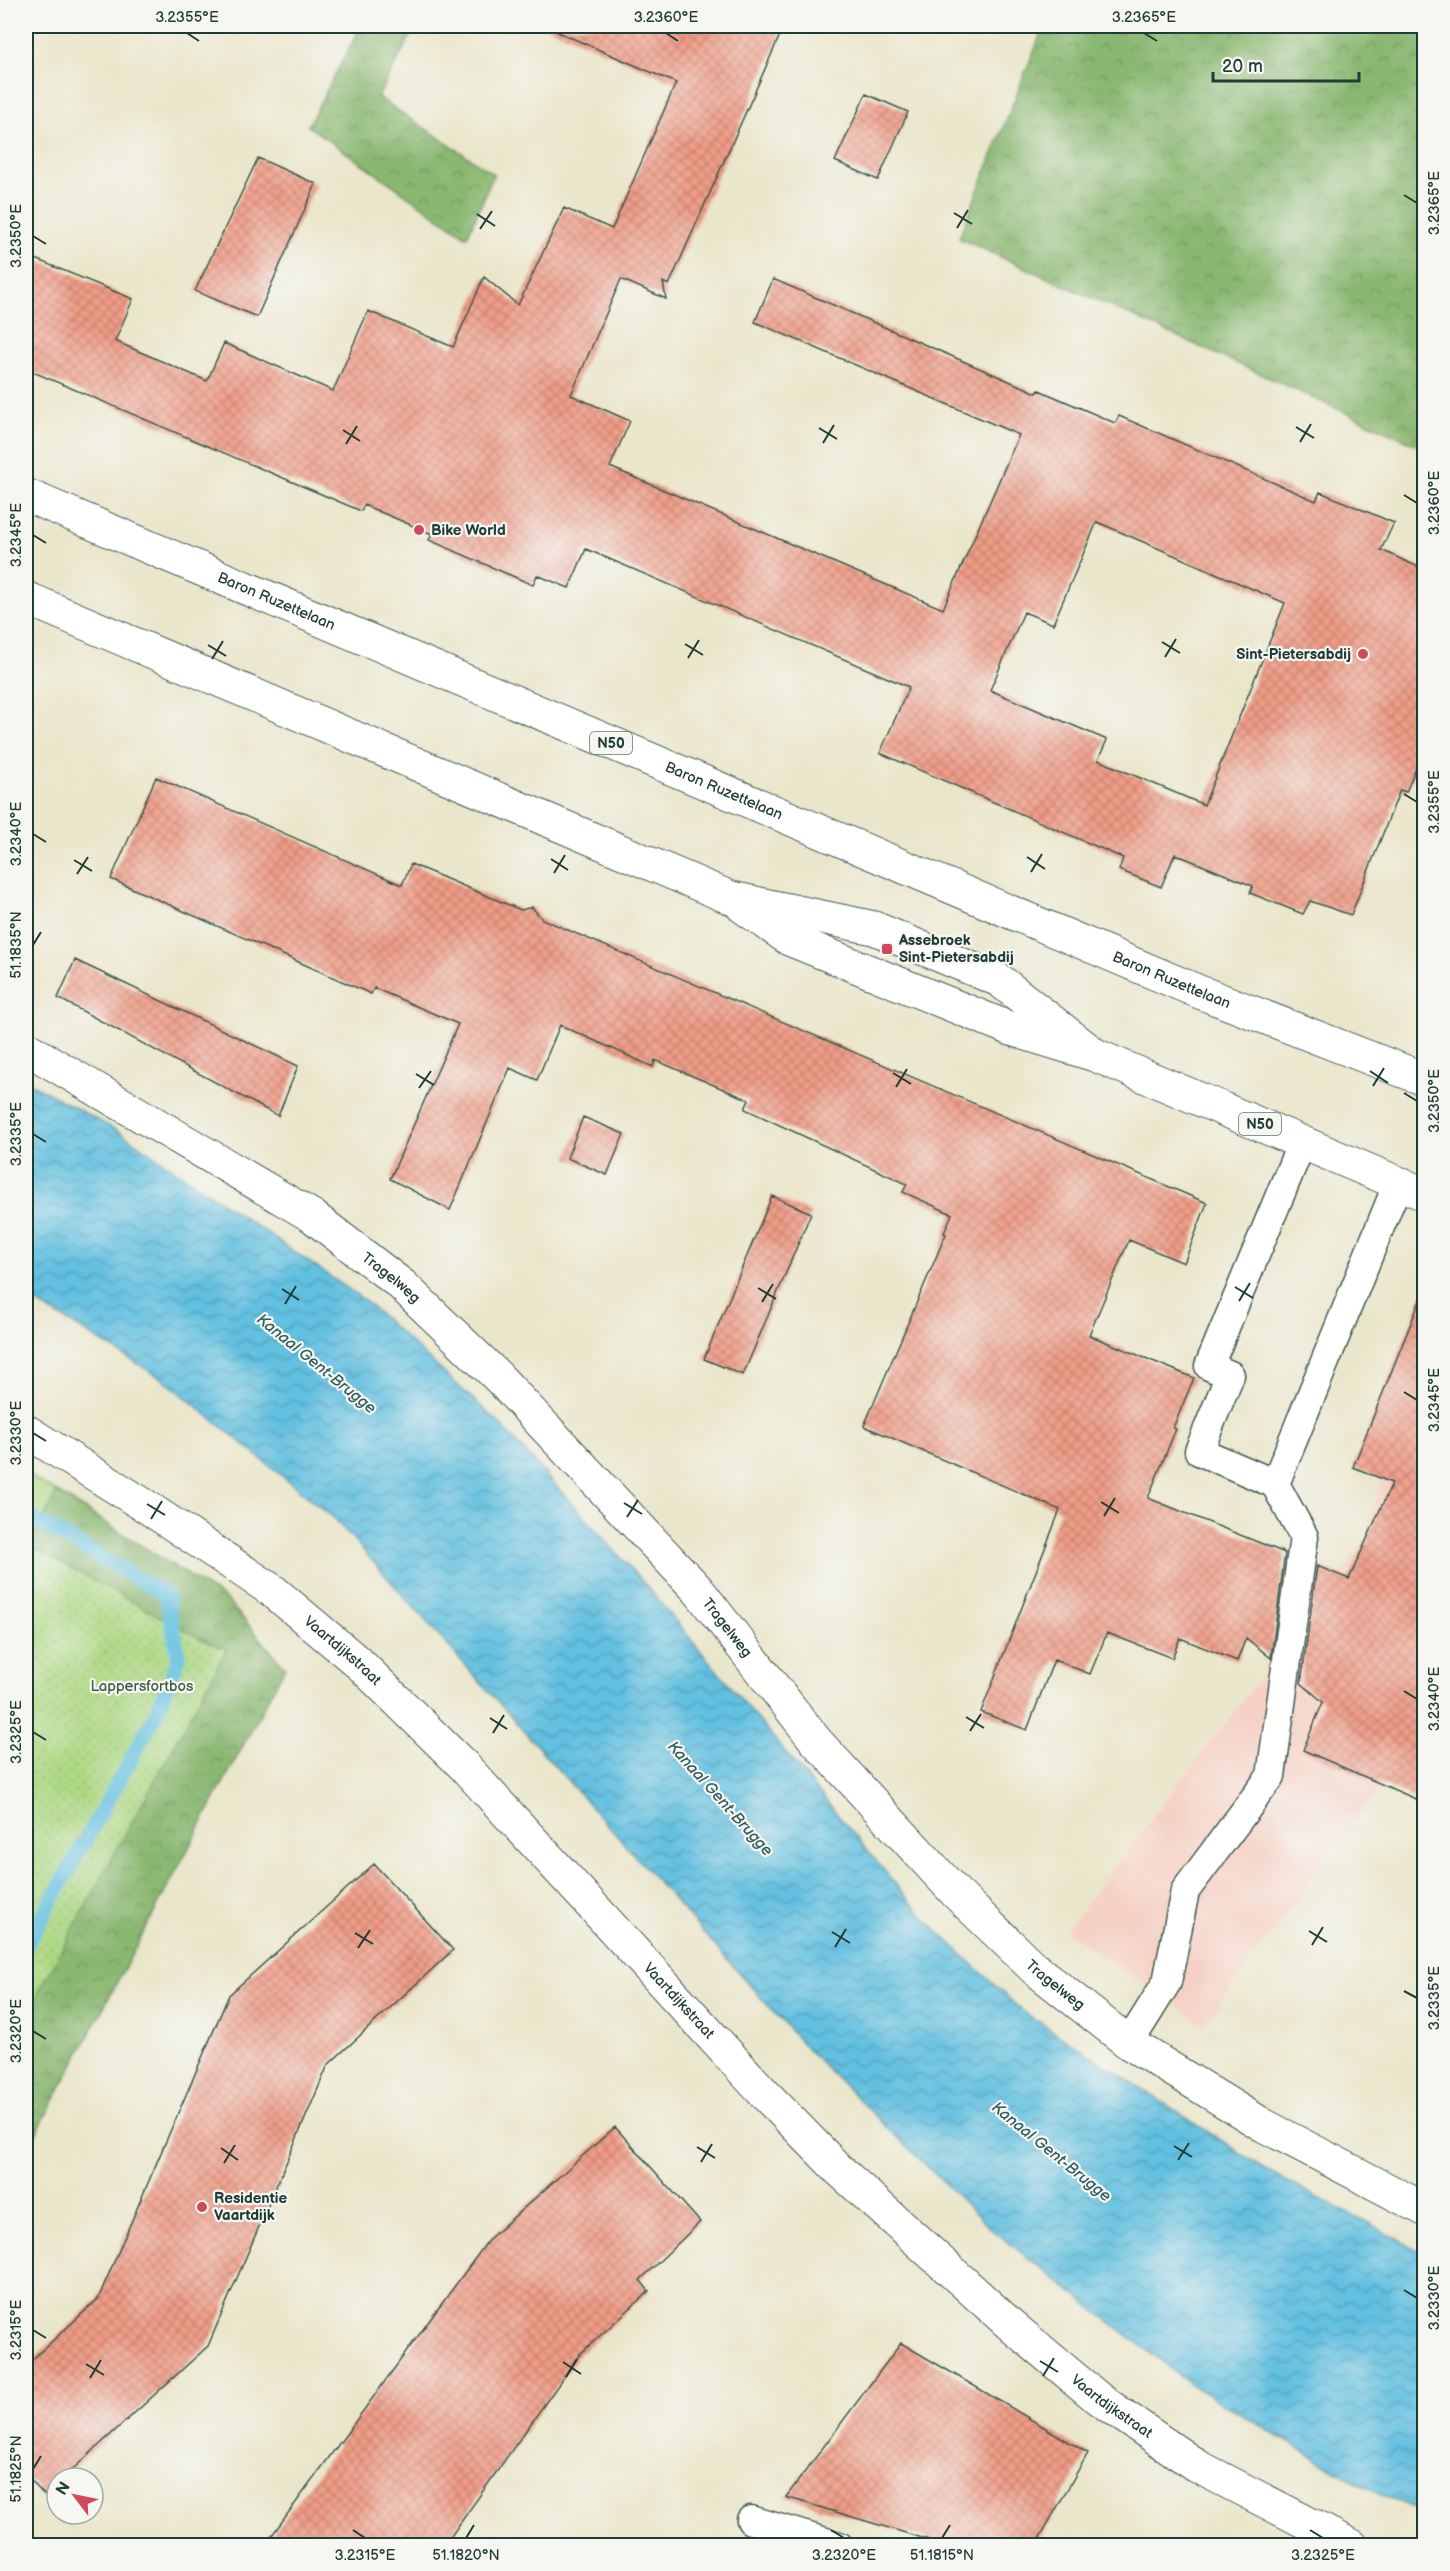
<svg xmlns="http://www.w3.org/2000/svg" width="1450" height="2571" viewBox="0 0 1450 2571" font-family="'Balsamiq Sans',sans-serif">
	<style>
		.built { fill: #f6d1c5 }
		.grass { fill: #add883; stroke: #668a5c; stroke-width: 1.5 }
		.forest { fill: url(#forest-crowns); stroke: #547a52; stroke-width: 1.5 }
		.park { fill: url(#park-dots); stroke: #668a5c; stroke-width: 1.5 }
		.water { fill: url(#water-waves); stroke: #407e8a; stroke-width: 1.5 }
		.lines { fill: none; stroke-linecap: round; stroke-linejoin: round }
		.stream { stroke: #62c0e0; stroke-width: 15 }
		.building { fill: url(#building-cross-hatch); fill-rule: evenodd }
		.service-casing { stroke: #3d564b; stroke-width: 31 }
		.minor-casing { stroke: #3d564b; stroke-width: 35 }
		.tertiary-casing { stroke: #3d564b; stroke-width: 35 }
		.primary-casing { stroke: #3d564b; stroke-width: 35 }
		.service { stroke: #fff; stroke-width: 28 }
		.minor { stroke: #fff; stroke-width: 33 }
		.tertiary { stroke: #fff; stroke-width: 33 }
		.primary { stroke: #fff; stroke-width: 33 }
		.ticks { fill: none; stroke: #1f3d34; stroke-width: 2 }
		.poi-dot { fill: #d1495b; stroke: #f6f6f2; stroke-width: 2 }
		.labels { text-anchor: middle; stroke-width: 4.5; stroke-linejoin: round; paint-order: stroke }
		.shield { fill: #f6f6f2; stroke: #60746d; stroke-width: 1.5 }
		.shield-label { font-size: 14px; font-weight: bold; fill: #1f3d34 }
		.poi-label { font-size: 15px; font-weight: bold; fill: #1f3d34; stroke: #f6f6f2; text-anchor: start }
		.street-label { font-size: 15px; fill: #1f3d34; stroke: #f6f6f2 }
		.park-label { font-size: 15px; fill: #3b5c44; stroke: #f6f6f2 }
		.water-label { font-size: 16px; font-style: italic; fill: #305e5f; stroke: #f6f6f2 }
		.neatline { fill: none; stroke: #1f3d34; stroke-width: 2 }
		.ticks-label { font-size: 15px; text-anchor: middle; fill: #1f3d34 }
	</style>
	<defs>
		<pattern id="forest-crowns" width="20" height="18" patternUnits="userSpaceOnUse" patternTransform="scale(1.5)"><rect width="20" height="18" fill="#8ab871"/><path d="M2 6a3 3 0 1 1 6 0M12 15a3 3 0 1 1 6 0" fill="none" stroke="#70975e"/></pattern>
		<pattern id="park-dots" width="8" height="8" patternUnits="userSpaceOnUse" patternTransform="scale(1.5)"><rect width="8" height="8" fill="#add883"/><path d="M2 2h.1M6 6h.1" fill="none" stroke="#94ba72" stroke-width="1.8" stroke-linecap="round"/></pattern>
		<pattern id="water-waves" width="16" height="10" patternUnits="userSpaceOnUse" patternTransform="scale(1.5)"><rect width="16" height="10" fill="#62c0e0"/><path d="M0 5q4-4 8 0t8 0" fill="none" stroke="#509db6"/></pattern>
		<pattern id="building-cross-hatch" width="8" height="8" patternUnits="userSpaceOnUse" patternTransform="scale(1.5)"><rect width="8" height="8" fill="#f19d87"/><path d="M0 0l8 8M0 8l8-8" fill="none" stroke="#c3816f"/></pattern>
	</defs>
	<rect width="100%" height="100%" fill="#f6f6f2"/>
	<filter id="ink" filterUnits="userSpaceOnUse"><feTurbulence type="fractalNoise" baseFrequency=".0167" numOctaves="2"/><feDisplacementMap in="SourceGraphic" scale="12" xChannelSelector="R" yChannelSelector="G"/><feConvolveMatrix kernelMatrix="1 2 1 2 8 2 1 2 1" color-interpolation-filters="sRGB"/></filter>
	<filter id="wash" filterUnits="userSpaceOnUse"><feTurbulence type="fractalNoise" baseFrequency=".008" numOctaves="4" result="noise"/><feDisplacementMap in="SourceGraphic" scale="24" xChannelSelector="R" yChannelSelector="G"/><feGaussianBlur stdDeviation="1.35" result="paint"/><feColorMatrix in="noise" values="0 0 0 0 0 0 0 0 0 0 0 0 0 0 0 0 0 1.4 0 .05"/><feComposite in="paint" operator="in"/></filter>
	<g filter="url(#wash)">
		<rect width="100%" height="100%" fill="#eae6cb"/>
		<path class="built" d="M 1424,1300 L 1424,1797 L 1390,1790 L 1416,1739 L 1204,2024 L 1065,1931 L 1365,1542 Z"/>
		<path class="grass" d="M 26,1474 L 57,1492 L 26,1553 Z"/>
		<path class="forest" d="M 361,26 L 416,26 L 378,97 L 494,174 L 467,237 L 308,126 Z
			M 1044,26 L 1424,26 L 1424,448 L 959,238 Z
			M 57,1492 L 227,1600 L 285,1667 L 26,2153 L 26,1553 Z"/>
		<path class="park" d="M 26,1544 L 209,1643 L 227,1649 L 26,2015 Z"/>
		<path class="water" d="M 26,1081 L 118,1131 L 363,1299 L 498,1422 L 643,1582 L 923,1917 L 1022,2011 L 1273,2174 L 1424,2253 L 1424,2513 L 1356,2482 L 1191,2385 L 990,2228 L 804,2046 L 336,1520 L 163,1379 L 26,1296 Z"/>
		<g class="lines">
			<path class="stream" d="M 26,1515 L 166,1595 L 179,1658 L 155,1716 L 26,1946"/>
		</g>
		<g id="blocks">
			<path class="building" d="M 544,26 L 784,26 L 669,285 L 663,282 L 666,299 L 621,279 L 571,395 L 630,421 L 610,467 L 943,609 L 1019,435 L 755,322 L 773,279 L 1037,393 L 1039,390 L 1115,423 L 1119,416 L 1316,501 L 1320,492 L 1394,523 L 1381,550 L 1425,570 L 1425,747 L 1406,792 L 1400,790 L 1351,915 L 1310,901 L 1303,914 L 1250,893 L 1253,886 L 1175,854 L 1161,887 L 1119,870 L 1123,858 L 880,753 L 909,687 L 586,549 L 569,588 L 537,575 L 533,585 L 429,540 L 432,534 L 364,505 L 361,511 L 26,369 L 26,255 L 133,299 L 115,341 L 207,381 L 224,343 L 333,391 L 368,311 L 453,347 L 484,277 L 518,305 L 564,208 L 612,229 L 676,83 ZM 1097,522 L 1285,603 L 1204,805 L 1098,760 L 1107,740 L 990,690 L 1024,612 L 1053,624 Z
				M 866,94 L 908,112 L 878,180 L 835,161 Z
				M 258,158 L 316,184 L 257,317 L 195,291 Z
				M 156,777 L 402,885 L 411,864 L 521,910 L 532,907 L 542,919 L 1207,1203 L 1184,1263 L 1129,1240 L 1089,1335 L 1194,1378 L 1173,1428 L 1176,1429 L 1148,1498 L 1285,1553 L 1271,1658 L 1246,1638 L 1237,1661 L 1180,1638 L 1172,1658 L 1107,1633 L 1090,1674 L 1054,1660 L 1027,1730 L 981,1712 L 1060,1510 L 864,1426 L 946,1234 L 944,1233 L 952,1214 L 903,1192 L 907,1184 L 745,1109 L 749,1100 L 655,1060 L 653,1067 L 560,1025 L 537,1080 L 510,1068 L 450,1210 L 390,1179 L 458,1024 L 374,988 L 371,994 L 111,879 Z
				M 75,960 L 298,1066 L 278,1116 L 58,998 Z
				M 583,1117 L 624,1134 L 607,1175 L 567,1158 Z
				M 772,1196 L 811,1213 L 743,1375 L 704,1359 Z
				M 1423,1293 L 1425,1294 L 1425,1803 L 1303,1750 L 1323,1702 L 1301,1683 L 1317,1566 L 1349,1579 L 1392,1483 L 1353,1467 Z
				M 374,1864 L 453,1950 L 328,2065 L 208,2346 L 63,2478 L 57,2478 L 57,2483 L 44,2495 L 26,2475 L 26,2365 L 98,2299 L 229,1995 Z
				M 615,2127 L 700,2222 L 640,2280 L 649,2291 L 580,2354 L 444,2546 L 264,2546 L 490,2238 Z
				M 901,2343 L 1088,2453 L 1035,2546 L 949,2546 L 786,2497 Z"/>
		</g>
	</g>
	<g filter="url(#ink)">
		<use href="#blocks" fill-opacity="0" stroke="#3d564b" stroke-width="1.5"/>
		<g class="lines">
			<defs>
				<path id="service" d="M 1275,1484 L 1398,1183
					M 1129,2043 L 1167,1982 L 1185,1891 L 1271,1776 L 1304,1537 L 1275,1484 L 1199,1451 L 1230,1375 L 1209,1366 L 1302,1142
					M 751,2520 L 839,2546"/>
				<g id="minor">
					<path id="s1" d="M 26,1048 L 312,1216 L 402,1285 L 498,1377 L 698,1590 L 816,1741 L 956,1893 L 1035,1969 L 1129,2043 L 1263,2125 L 1424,2209"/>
				</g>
				<g id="tertiary">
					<path id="s2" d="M 26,1431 L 147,1507 L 273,1591 L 361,1665 L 464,1766 L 761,2090 L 838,2169 L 1014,2328 L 1099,2399 L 1197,2466 L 1352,2546"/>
				</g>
				<g id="primary">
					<path id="s3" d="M 26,495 L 1197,991 L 1424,1079"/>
					<path d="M 26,598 L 731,898 L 874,928 L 999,980 L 1095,1055"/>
					<path d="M 742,906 L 789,939 L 1011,1029 L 1095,1055 L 1424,1194"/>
				</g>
			</defs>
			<use href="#service" class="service-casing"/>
			<use href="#minor" class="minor-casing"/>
			<use href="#tertiary" class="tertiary-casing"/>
			<use href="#primary" class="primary-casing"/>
			<use href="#service" class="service"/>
			<use href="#minor" class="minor"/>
			<use href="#tertiary" class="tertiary"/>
			<use href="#primary" class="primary"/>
		</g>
	</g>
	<path class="ticks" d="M 187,33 L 199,41M 666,33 L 678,41M 1144,33 L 1157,41M 1404,195 L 1417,203M 954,213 L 972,224M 477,214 L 495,226M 957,228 L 968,210M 480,229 L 492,211M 33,236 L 46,244M 1296,427 L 1314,438M 819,428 L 837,439M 343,430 L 360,441M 1300,442 L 1311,424M 823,443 L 834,425M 346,444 L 357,426M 1404,495 L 1417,503M 33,535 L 46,543M 1162,642 L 1180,653M 685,644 L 703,655M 208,645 L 226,656M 1165,657 L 1176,639M 688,658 L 699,640M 212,659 L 223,641M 1404,794 L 1417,802M 33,834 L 46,842M 1027,857 L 1045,869M 551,859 L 568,870M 74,860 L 92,871M 1031,872 L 1042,854M 554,873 L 565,855M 77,874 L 88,857M 33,945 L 41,932M 1370,1071 L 1388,1083M 893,1073 L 911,1084M 416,1074 L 434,1085M 1373,1086 L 1384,1068M 896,1087 L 907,1069M 419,1088 L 431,1071M 1404,1093 L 1417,1101M 33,1134 L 46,1142M 1235,1287 L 1253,1298M 758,1288 L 776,1299M 282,1289 L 299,1300M 1239,1301 L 1250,1283M 762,1302 L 773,1284M 285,1304 L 296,1286M 1404,1392 L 1417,1400M 33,1433 L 46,1441M 1101,1502 L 1119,1513M 624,1503 L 642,1514M 147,1504 L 165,1515M 1104,1516 L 1115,1498M 627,1517 L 638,1500M 151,1519 L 162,1501M 1404,1691 L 1417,1699M 966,1717 L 984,1728M 490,1718 L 507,1729M 970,1731 L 981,1714M 33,1732 L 46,1740M 493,1733 L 504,1715M 1309,1931 L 1327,1942M 832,1932 L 850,1943M 355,1933 L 373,1944M 1312,1945 L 1323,1927M 835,1947 L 846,1929M 358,1948 L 370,1930M 1404,1991 L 1417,1998M 33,2031 L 46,2039M 1174,2146 L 1192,2157M 697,2147 L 715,2158M 221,2148 L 238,2160M 1178,2160 L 1189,2143M 701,2162 L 712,2144M 224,2163 L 235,2145M 1404,2290 L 1417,2298M 33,2330 L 46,2338M 1040,2361 L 1058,2372M 563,2362 L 581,2374M 86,2364 L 104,2375M 1043,2376 L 1054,2358M 566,2377 L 577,2359M 90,2378 L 101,2360M 33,2469 L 41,2456M 353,2530 L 365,2538M 831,2530 L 844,2538M 1310,2530 L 1323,2538M 466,2538 L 474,2525M 942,2538 L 950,2525"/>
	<g class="poi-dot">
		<circle cx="419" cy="530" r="6"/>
		<circle cx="1363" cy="654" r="6"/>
		<rect x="881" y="943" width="12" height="12" rx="3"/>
		<circle cx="202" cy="2207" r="6"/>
	</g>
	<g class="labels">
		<g class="shield">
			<rect x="590" y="732" width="42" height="22" rx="4.5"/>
			<rect x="1239" y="1113" width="42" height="22" rx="4.5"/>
		</g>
		<g class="shield-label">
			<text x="611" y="748">N50</text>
			<text x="1260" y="1129">N50</text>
		</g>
		<g class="poi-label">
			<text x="431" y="535">Bike World</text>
			<text x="1351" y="659" text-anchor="end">Sint-Pietersabdij</text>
			<text x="899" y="945">Assebroek<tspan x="899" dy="17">Sint-Pietersabdij</tspan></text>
			<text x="214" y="2203">Residentie<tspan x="214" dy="17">Vaartdijk</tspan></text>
		</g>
		<g class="street-label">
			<text dy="5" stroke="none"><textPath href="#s3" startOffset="272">Baron Ruzettelaan</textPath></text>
			<text dy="5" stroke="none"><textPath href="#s3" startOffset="758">Baron Ruzettelaan</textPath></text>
			<text dy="5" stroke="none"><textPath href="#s3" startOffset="1244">Baron Ruzettelaan</textPath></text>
			<text dy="5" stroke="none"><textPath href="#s1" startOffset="432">Tragelweg</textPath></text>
			<text dy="5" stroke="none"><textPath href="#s1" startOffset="918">Tragelweg</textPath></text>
			<text dy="5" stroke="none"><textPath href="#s2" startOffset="386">Vaartdijkstraat</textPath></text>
			<text dy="5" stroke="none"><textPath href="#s1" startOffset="1404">Tragelweg</textPath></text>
			<text dy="5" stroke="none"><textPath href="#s2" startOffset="872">Vaartdijkstraat</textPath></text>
			<text dy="5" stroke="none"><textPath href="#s2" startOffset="1466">Vaartdijkstraat</textPath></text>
		</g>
		<g class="park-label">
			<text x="142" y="1691">Lappersfortbos</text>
		</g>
		<g class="water-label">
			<text transform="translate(317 1363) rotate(39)" y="6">Kanaal Gent-Brugge</text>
			<text transform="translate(721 1798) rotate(48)" y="6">Kanaal Gent-Brugge</text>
			<text transform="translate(1052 2151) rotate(39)" y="6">Kanaal Gent-Brugge</text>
		</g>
	</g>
	<rect width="1450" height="2571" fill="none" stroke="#f6f6f2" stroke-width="66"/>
	<g transform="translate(75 2496) rotate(302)"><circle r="28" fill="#f6f6f2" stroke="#a0aca6" stroke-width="1.5"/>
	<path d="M0-4.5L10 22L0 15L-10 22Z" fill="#d1495b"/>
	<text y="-9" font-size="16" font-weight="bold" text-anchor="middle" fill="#1f3d34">N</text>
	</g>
	<path d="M1213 72v9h146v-9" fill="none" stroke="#1f3d34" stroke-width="3"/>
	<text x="1222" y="72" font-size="18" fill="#1f3d34" stroke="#f6f6f2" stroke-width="4.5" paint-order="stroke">20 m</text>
	<rect x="33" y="33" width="1384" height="2505" class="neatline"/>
	<g class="ticks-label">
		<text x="187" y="22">3.2355°E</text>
		<text x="666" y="22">3.2360°E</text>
		<text x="1144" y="22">3.2365°E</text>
		<text transform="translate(1434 203) rotate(-90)" y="5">3.2365°E</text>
		<text transform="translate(16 236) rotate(-90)" y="5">3.2350°E</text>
		<text transform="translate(1434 503) rotate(-90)" y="5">3.2360°E</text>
		<text transform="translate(16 535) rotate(-90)" y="5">3.2345°E</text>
		<text transform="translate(1434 802) rotate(-90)" y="5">3.2355°E</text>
		<text transform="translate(16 834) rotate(-90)" y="5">3.2340°E</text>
		<text transform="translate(16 945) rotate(-90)" y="5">51.1835°N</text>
		<text transform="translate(1434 1101) rotate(-90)" y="5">3.2350°E</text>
		<text transform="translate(16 1134) rotate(-90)" y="5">3.2335°E</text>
		<text transform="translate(1434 1400) rotate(-90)" y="5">3.2345°E</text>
		<text transform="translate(16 1433) rotate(-90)" y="5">3.2330°E</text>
		<text transform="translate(1434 1699) rotate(-90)" y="5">3.2340°E</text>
		<text transform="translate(16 1732) rotate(-90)" y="5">3.2325°E</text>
		<text transform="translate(1434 1998) rotate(-90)" y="5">3.2335°E</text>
		<text transform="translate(16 2031) rotate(-90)" y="5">3.2320°E</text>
		<text transform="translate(1434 2298) rotate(-90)" y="5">3.2330°E</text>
		<text transform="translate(16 2330) rotate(-90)" y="5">3.2315°E</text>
		<text transform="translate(16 2469) rotate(-90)" y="5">51.1825°N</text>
		<text x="365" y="2560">3.2315°E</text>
		<text x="466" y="2560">51.1820°N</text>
		<text x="844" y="2560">3.2320°E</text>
		<text x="942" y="2560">51.1815°N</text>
		<text x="1323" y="2560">3.2325°E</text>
	</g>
</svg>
